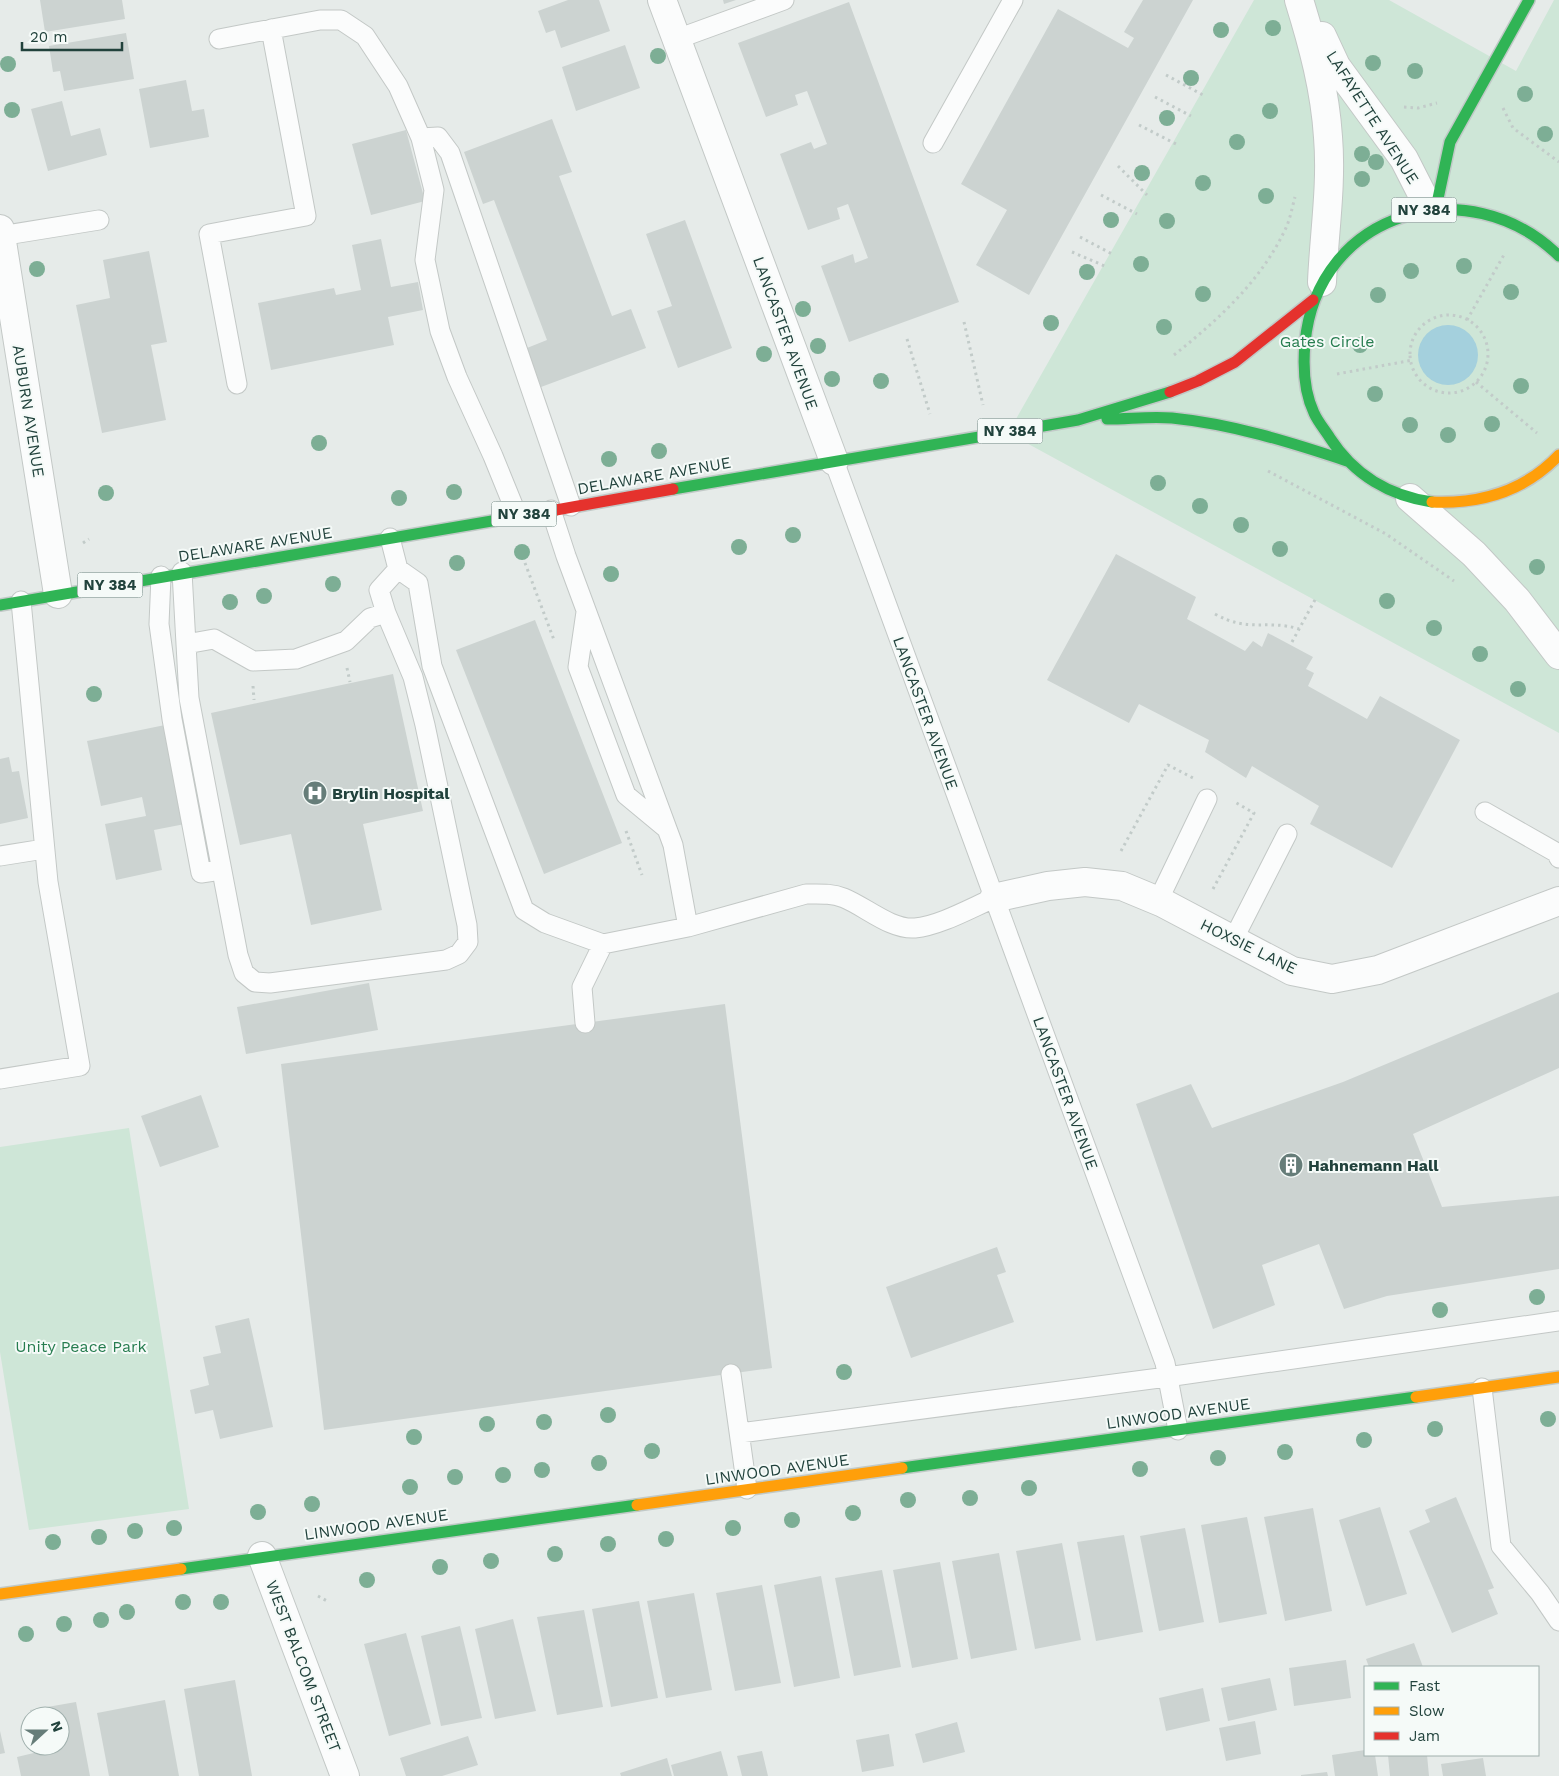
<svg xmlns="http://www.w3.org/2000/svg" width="1559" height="1776" viewBox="0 0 1559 1776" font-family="'Work Sans',sans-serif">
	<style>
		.green { fill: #cee6d7 }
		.water { fill: #a4d0dd }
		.building { fill: #ccd3d1 }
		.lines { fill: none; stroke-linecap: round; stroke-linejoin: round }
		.lane-casing { stroke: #c3c8c6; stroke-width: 21 }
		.street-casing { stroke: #c3c8c6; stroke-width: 30 }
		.fast-casing { stroke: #c1c9c7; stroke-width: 14 }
		.slow-casing { stroke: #c1c9c7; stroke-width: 14 }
		.jam-casing { stroke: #c1c9c7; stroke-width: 14 }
		.path { stroke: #c2cbc9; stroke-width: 3; stroke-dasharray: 2.5 4; stroke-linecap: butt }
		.lane { stroke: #fbfcfc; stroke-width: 19 }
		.street { stroke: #fbfcfc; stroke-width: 28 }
		.fast { stroke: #30b455; stroke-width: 11 }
		.slow { stroke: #ff9f0a; stroke-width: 11 }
		.jam { stroke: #e5322d; stroke-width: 11 }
		.tree { fill: #7dae95 }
		.labels { text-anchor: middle; stroke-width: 4; stroke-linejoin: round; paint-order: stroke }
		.shield { fill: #f5faf8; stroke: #617974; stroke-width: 1 }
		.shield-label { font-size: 15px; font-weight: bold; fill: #21423c }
		.street-label { font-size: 16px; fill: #21423c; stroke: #f5faf8 }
		.park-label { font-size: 16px; fill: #277d50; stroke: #f5faf8 }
		.poi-label { font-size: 16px; font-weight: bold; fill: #21423c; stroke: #f5faf8; text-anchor: start }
	</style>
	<rect width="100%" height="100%" fill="#e6ebe9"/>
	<path class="green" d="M 1254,0 L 1389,0 L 1516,71 L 1554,0 L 1559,0 L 1559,733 L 1008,433 Z
		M 129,1128 L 189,1509 L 29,1530 L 0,1352 L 0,1147 Z"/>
	<path class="water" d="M1418 355a30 30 0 1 1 60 0a30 30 0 1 1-60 0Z"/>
	<path class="building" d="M 40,0 L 122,0 L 125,19 L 45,32 Z
		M 568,0 L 599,0 L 610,31 L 561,48 L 555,30 L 546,33 L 538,11 Z
		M 723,0 L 736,0 L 724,4 Z
		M 1143,0 L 1193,0 L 1029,295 L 976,265 L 1007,210 L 961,184 L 1058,9 L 1128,48 L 1134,38 L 1124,32 Z
		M 849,2 L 959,302 L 849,342 L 821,266 L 853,254 L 855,263 L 868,258 L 848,204 L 837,208 L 840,219 L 808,230 L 780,154 L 811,142 L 814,149 L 827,144 L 807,91 L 795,95 L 798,105 L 766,117 L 738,43 Z
		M 126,33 L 134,79 L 64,91 L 60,71 L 53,72 L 49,46 Z
		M 625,45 L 640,88 L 576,111 L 562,67 Z
		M 186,80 L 192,111 L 204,109 L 209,137 L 150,148 L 139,89 Z
		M 62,101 L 71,136 L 100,128 L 107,155 L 48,171 L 31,109 Z
		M 552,119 L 572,172 L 559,176 L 612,316 L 631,309 L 646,348 L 541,387 L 527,348 L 547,340 L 494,200 L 483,204 L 464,152 Z
		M 406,130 L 425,201 L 371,215 L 352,144 Z
		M 685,220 L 732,348 L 678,368 L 657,311 L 672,306 L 646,234 Z
		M 381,239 L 391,287 L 418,282 L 423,310 L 388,317 L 394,345 L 271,370 L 258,303 L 334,288 L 336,295 L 361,290 L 352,245 Z
		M 149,251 L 167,342 L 151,345 L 166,420 L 102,433 L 76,305 L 110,298 L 103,260 Z
		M 1116,554 L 1196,597 L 1187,619 L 1245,651 L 1253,641 L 1262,647 L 1268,633 L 1313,657 L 1306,669 L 1314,673 L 1308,686 L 1367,719 L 1380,696 L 1460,740 L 1392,868 L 1310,824 L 1319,806 L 1252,766 L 1246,778 L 1205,752 L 1209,740 L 1139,704 L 1129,723 L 1047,680 Z
		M 535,620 L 622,843 L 544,874 L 456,650 Z
		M 393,674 L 423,811 L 363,824 L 382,910 L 311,925 L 291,834 L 240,845 L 211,713 Z
		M 165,725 L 185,824 L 154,830 L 162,870 L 116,880 L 105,824 L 146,816 L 142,797 L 101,806 L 87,741 Z
		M 9,757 L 12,772 L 19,771 L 28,818 L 0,824 L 0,759 Z
		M 369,983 L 378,1030 L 246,1054 L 237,1007 Z
		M 1559,992 L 1559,1068 L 1413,1134 L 1442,1207 L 1559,1196 L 1559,1269 L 1387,1296 L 1344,1309 L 1319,1244 L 1262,1265 L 1275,1305 L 1213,1329 L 1136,1104 L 1191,1084 L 1212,1128 L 1343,1082 Z
		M 725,1004 L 772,1368 L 324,1430 L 281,1064 Z
		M 201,1095 L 219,1147 L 160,1167 L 141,1116 Z
		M 997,1247 L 1006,1272 L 997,1275 L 1014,1322 L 911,1358 L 886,1287 Z
		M 249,1318 L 273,1427 L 220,1439 L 213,1410 L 195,1414 L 190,1390 L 209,1385 L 203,1357 L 221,1353 L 215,1326 Z
		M 1456,1497 L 1494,1588 L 1488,1590 L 1498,1614 L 1452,1633 L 1409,1531 L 1430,1522 L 1425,1510 Z
		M 1380,1507 L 1407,1594 L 1366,1606 L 1339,1520 Z
		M 1313,1508 L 1332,1611 L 1285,1621 L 1264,1517 Z
		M 1247,1517 L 1267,1614 L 1219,1623 L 1201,1525 Z
		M 1185,1528 L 1204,1622 L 1159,1631 L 1140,1536 Z
		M 1124,1535 L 1143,1632 L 1096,1641 L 1077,1542 Z
		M 1062,1543 L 1081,1640 L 1035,1649 L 1016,1551 Z
		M 999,1553 L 1017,1650 L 971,1659 L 952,1561 Z
		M 940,1562 L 958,1659 L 912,1668 L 893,1570 Z
		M 882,1570 L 901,1667 L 854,1676 L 835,1578 Z
		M 821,1576 L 840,1678 L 794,1687 L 774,1585 Z
		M 762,1585 L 781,1683 L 735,1691 L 716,1593 Z
		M 694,1593 L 712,1690 L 666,1698 L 647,1601 Z
		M 639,1601 L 658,1698 L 611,1707 L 592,1609 Z
		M 584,1610 L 603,1707 L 557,1715 L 537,1617 Z
		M 513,1619 L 536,1711 L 495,1719 L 475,1629 Z
		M 460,1626 L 482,1718 L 441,1726 L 421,1636 Z
		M 406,1633 L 431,1724 L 389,1736 L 364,1644 Z
		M 1414,1643 L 1423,1667 L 1369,1667 L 1366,1659 Z
		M 1346,1660 L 1351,1698 L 1294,1706 L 1289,1668 Z
		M 1270,1678 L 1277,1710 L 1228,1721 L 1221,1688 Z
		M 235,1680 L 252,1776 L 199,1776 L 184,1689 Z
		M 1203,1688 L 1210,1721 L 1166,1731 L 1159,1698 Z
		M 165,1700 L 179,1776 L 109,1776 L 97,1713 Z
		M 76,1702 L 90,1776 L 21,1776 L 17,1757 L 38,1752 L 36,1746 L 60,1746 L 60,1716 L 31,1716 L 30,1710 Z
		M 1255,1721 L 1261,1754 L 1226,1761 L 1219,1728 Z
		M 957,1722 L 965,1752 L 923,1763 L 915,1734 Z
		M 0,1731 L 5,1753 L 0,1754 Z
		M 889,1734 L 894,1766 L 862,1772 L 856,1740 Z
		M 468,1736 L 478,1765 L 442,1776 L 406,1776 L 400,1758 Z
		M 1365,1750 L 1365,1755 L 1375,1755 L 1378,1776 L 1335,1776 L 1332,1755 Z
		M 721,1751 L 728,1776 L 674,1776 L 671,1765 Z
		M 762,1751 L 768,1776 L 742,1776 L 737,1756 Z
		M 1388,1755 L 1427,1755 L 1429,1776 L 1390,1776 Z
		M 667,1758 L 672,1776 L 621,1776 L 620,1773 Z
		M 1483,1758 L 1486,1776 L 1443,1776 L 1441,1764 Z
		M 1327,1772 L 1328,1776 L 1301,1776 L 1301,1775 Z"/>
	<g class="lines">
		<defs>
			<path id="lane" d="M 219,39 L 320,20 L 341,20 L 365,36 L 398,86 L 421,138 L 434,190 L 425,260 L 440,331 L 457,377 L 493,456 L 517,515
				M 677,39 L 784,0
				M 421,138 L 438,137 L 450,153 L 571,506
				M 933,143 L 1013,0
				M 0,236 L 99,220
				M 237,384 L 209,234 L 306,216 L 271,29
				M 834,461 L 1165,1363 L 1178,1430
				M 551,510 L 566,556 L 673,845 L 688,927
				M 390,538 L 398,569 L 418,583 L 432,666 L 524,910 L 545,923 L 603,944 L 688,927 L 806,894 C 820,894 831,893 844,898 C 866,907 891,930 915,928 C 939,926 971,908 994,898
				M 182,572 L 189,698 L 238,955 L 244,973 L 255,982 L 270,983 L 446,960 L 459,954 L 468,942 L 467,925 L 425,725 L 413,677 L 386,613 L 379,590 L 398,569
				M 161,576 L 159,624 L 172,719 L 201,873 L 221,870
				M 586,612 L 578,667 L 626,795 L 667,829
				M 186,644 L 214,639 L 253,661 L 296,659 L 346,641 L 370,618 L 386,613
				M 1485,812 L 1557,853 L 1559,858
				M 0,856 L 44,849
				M 1158,901 L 1207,799
				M 1233,940 L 1287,834
				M 585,1023 L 582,987 L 603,944
				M 0,1079 L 80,1066 L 48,882 L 21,601
				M 731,1374 L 747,1489
				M 1482,1388 L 1501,1546 L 1540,1593 L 1559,1621
				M 740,1433 L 1167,1377 L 1559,1321"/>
			<path id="street" d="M 662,0 L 834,461
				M 1299,0 C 1313,45 1325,90 1328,137 C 1332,185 1324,234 1322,282
				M 1322,36 L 1336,66 L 1404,159 L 1429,208
				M 0,229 L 58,594
				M 1410,498 L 1474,554 L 1517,600 L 1559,655
				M 994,898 L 1048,886 L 1085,882 L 1122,886 L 1163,903 L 1292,971 L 1332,979 L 1378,970 L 1559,901
				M 262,1556 L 345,1776"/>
			<path id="fast" d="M 1436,208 L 1450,142 L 1529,0
				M 1107,419 C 1129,419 1151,416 1172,418 C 1232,424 1290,442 1347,461
				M 673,489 L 1078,420 L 1170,392
				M 1432,502 C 1390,496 1354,475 1330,438 C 1325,430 1318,422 1314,413 C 1304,392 1303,365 1305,343 C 1317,212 1468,167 1559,256
				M 0,605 L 556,510
				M 902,1468 L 1416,1397
				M 181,1569 L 637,1505"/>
			<path id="slow" d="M 1432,502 C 1481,504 1525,491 1559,455
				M 1416,1397 L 1559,1377
				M 637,1505 L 902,1468
				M 0,1594 L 181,1569"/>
			<path id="jam" d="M 1170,392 L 1198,381 L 1235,362 L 1313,300
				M 556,510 L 673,489"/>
		</defs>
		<use href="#lane" class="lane-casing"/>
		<use href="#street" class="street-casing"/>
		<use href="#fast" class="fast-casing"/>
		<use href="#slow" class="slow-casing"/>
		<use href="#jam" class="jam-casing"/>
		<path class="path" d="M 1166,75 L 1203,95
			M 1155,97 L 1191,116
			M 1404,107 L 1418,108 L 1437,103
			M 1503,108 L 1513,128 L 1559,162
			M 1139,125 L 1176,144
			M 1118,166 L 1147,195
			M 1101,195 L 1137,214
			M 1080,237 L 1114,255
			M 1072,252 L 1107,267
			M1410 354a39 39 0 1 1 78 0a39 39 0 1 1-78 0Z
			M 1467,320 L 1505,253
			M 964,322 L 983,405
			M 907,339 L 930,414
			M 1174,355 C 1218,320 1260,282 1285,230 C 1290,220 1292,208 1295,197
			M 1337,374 L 1413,360
			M 1476,382 L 1537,433
			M 1268,471 L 1386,534 L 1454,581
			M 83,543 L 89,539
			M 525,563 L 554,640
			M 1215,614 C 1249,633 1267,619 1299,629
			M 1292,642 L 1316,598
			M 347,668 L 350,682
			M 253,686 L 254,700
			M 626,831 L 642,875
			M 1121,851 L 1168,765 L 1193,778
			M 1213,889 L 1254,813 L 1233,801
			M 318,1596 L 329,1602"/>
		<use href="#lane" class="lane"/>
		<use href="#street" class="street"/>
		<use href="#fast" class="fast"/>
		<use href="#slow" class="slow"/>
		<use href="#jam" class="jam"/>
	</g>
	<g class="tree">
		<circle cx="1273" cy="28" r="8"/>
		<circle cx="1221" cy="30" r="8"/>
		<circle cx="658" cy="56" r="8"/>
		<circle cx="1373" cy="63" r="8"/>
		<circle cx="8" cy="64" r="8"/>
		<circle cx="1415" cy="71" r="8"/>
		<circle cx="1191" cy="78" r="8"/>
		<circle cx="1525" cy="94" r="8"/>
		<circle cx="12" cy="110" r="8"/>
		<circle cx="1270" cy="111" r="8"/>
		<circle cx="1167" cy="118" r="8"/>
		<circle cx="1545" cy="134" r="8"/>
		<circle cx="1237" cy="142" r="8"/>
		<circle cx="1362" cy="154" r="8"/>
		<circle cx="1376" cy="162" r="8"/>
		<circle cx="1142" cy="173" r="8"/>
		<circle cx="1362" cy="179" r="8"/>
		<circle cx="1203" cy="183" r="8"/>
		<circle cx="1266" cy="196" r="8"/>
		<circle cx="1111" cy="220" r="8"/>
		<circle cx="1167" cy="221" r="8"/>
		<circle cx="1141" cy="264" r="8"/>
		<circle cx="1464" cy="266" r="8"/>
		<circle cx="37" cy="269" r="8"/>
		<circle cx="1411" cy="271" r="8"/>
		<circle cx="1087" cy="272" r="8"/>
		<circle cx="1511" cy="292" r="8"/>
		<circle cx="1203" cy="294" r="8"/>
		<circle cx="1378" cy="295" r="8"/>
		<circle cx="803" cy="309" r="8"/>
		<circle cx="1051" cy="323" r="8"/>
		<circle cx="1164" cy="327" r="8"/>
		<circle cx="1360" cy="345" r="8"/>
		<circle cx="818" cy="346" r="8"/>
		<circle cx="764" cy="354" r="8"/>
		<circle cx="832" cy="379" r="8"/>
		<circle cx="881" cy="381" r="8"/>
		<circle cx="1521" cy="386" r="8"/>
		<circle cx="1375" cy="394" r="8"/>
		<circle cx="1492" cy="424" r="8"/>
		<circle cx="1410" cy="425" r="8"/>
		<circle cx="1448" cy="435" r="8"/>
		<circle cx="319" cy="443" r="8"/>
		<circle cx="659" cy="451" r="8"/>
		<circle cx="609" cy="459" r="8"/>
		<circle cx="1158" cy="483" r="8"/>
		<circle cx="454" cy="492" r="8"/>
		<circle cx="106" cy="493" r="8"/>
		<circle cx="399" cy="498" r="8"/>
		<circle cx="1200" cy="506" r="8"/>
		<circle cx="1241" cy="525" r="8"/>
		<circle cx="793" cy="535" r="8"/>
		<circle cx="739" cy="547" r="8"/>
		<circle cx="1280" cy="549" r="8"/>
		<circle cx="522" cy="552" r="8"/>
		<circle cx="457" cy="563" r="8"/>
		<circle cx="1537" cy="567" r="8"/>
		<circle cx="611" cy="574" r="8"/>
		<circle cx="333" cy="584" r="8"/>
		<circle cx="264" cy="596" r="8"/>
		<circle cx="1387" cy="601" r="8"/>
		<circle cx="230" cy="602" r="8"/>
		<circle cx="1434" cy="628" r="8"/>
		<circle cx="1480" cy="654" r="8"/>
		<circle cx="1518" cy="689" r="8"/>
		<circle cx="94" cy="694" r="8"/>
		<circle cx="1537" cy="1297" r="8"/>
		<circle cx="1440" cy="1310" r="8"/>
		<circle cx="844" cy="1372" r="8"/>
		<circle cx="608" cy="1415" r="8"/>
		<circle cx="1548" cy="1419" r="8"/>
		<circle cx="544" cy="1422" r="8"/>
		<circle cx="487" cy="1424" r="8"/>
		<circle cx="1435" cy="1429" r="8"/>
		<circle cx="414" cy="1437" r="8"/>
		<circle cx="1364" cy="1440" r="8"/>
		<circle cx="652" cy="1451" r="8"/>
		<circle cx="1285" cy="1452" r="8"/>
		<circle cx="1218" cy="1458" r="8"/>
		<circle cx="599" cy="1463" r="8"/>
		<circle cx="1140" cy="1469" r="8"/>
		<circle cx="542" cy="1470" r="8"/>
		<circle cx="503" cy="1475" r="8"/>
		<circle cx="455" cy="1477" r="8"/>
		<circle cx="410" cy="1487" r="8"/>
		<circle cx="1029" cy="1488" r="8"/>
		<circle cx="970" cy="1498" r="8"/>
		<circle cx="908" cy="1500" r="8"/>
		<circle cx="312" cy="1504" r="8"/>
		<circle cx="258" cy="1512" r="8"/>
		<circle cx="853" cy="1513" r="8"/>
		<circle cx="792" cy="1520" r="8"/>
		<circle cx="174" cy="1528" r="8"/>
		<circle cx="733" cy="1528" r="8"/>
		<circle cx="135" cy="1531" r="8"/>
		<circle cx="99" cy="1537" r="8"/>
		<circle cx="666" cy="1539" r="8"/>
		<circle cx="53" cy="1542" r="8"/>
		<circle cx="608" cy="1544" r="8"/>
		<circle cx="555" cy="1554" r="8"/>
		<circle cx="491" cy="1561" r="8"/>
		<circle cx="440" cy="1567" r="8"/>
		<circle cx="367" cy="1580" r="8"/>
		<circle cx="183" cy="1602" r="8"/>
		<circle cx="221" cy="1602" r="8"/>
		<circle cx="127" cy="1612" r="8"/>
		<circle cx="101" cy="1620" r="8"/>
		<circle cx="64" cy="1624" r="8"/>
		<circle cx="26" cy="1634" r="8"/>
	</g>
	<defs>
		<symbol id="hospital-disc" viewBox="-11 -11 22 22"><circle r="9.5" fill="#667d79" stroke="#f5faf8"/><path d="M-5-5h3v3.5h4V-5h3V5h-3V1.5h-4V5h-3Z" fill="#fff"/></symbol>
		<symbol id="building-disc" viewBox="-11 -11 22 22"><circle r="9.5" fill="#667d79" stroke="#f5faf8"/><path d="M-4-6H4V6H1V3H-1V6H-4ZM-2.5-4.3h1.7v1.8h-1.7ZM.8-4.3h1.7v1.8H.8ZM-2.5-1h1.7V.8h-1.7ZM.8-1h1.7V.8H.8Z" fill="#fff"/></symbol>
	</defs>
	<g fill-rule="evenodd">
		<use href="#hospital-disc" x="301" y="779" width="28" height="28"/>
		<use href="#building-disc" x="1277" y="1151" width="28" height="28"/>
	</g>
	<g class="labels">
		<g class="shield">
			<rect x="1391.5" y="197.5" width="65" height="25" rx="4"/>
			<rect x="977.5" y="418.5" width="65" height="25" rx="4"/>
			<rect x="491.5" y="501.5" width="65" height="25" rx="4"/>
			<rect x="77.5" y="572.5" width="65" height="25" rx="4"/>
		</g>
		<g class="shield-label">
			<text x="1424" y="215">NY 384</text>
			<text x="1010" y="436">NY 384</text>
			<text x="524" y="519">NY 384</text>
			<text x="110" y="590">NY 384</text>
		</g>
		<g class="street-label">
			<text transform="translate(1373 117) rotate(57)" y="6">LAFAYETTE AVENUE</text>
			<text transform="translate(786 333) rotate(70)" y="6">LANCASTER AVENUE</text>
			<text transform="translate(29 411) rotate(81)" y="6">AUBURN AVENUE</text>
			<text transform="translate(654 475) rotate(-10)" y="6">DELAWARE AVENUE</text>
			<text transform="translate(255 544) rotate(-9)" y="6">DELAWARE AVENUE</text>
			<text transform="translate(926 713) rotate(70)" y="6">LANCASTER AVENUE</text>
			<text transform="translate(1249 946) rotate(26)" y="6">HOXSIE LANE</text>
			<text transform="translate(1066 1093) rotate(70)" y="6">LANCASTER AVENUE</text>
			<text transform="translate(1178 1413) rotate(-8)" y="6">LINWOOD AVENUE</text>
			<text transform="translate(777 1469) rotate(-8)" y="6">LINWOOD AVENUE</text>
			<text transform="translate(376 1524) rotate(-8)" y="6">LINWOOD AVENUE</text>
			<text transform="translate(304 1666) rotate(69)" y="6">WEST BALCOM STREET</text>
		</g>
		<g class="park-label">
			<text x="1327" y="347">Gates Circle</text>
			<text x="81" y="1352">Unity Peace Park</text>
		</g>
		<g class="poi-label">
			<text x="332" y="799">Brylin Hospital</text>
			<text x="1308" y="1171">Hahnemann Hall</text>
		</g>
	</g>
	<rect x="1364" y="1666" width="175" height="90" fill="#f5faf8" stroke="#a0b0ad"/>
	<rect x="1374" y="1682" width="25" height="8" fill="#30b455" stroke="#a0b0ad"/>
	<text x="1409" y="1691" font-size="15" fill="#21423c">Fast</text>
	<rect x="1374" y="1707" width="25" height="8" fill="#ff9f0a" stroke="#a0b0ad"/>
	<text x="1409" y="1716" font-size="15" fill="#21423c">Slow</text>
	<rect x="1374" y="1732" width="25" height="8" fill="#e5322d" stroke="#a0b0ad"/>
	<text x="1409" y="1741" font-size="15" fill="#21423c">Jam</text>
	<g transform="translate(45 1731) rotate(69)"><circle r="24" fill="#f5faf8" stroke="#a0b0ad"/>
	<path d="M0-4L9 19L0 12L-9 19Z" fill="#667d79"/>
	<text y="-8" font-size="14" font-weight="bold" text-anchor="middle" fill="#21423c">N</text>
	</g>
	<path d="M22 42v8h100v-8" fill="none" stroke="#21423c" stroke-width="2.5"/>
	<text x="30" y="42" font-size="15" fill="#21423c" stroke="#f5faf8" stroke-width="4" paint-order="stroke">20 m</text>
</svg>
